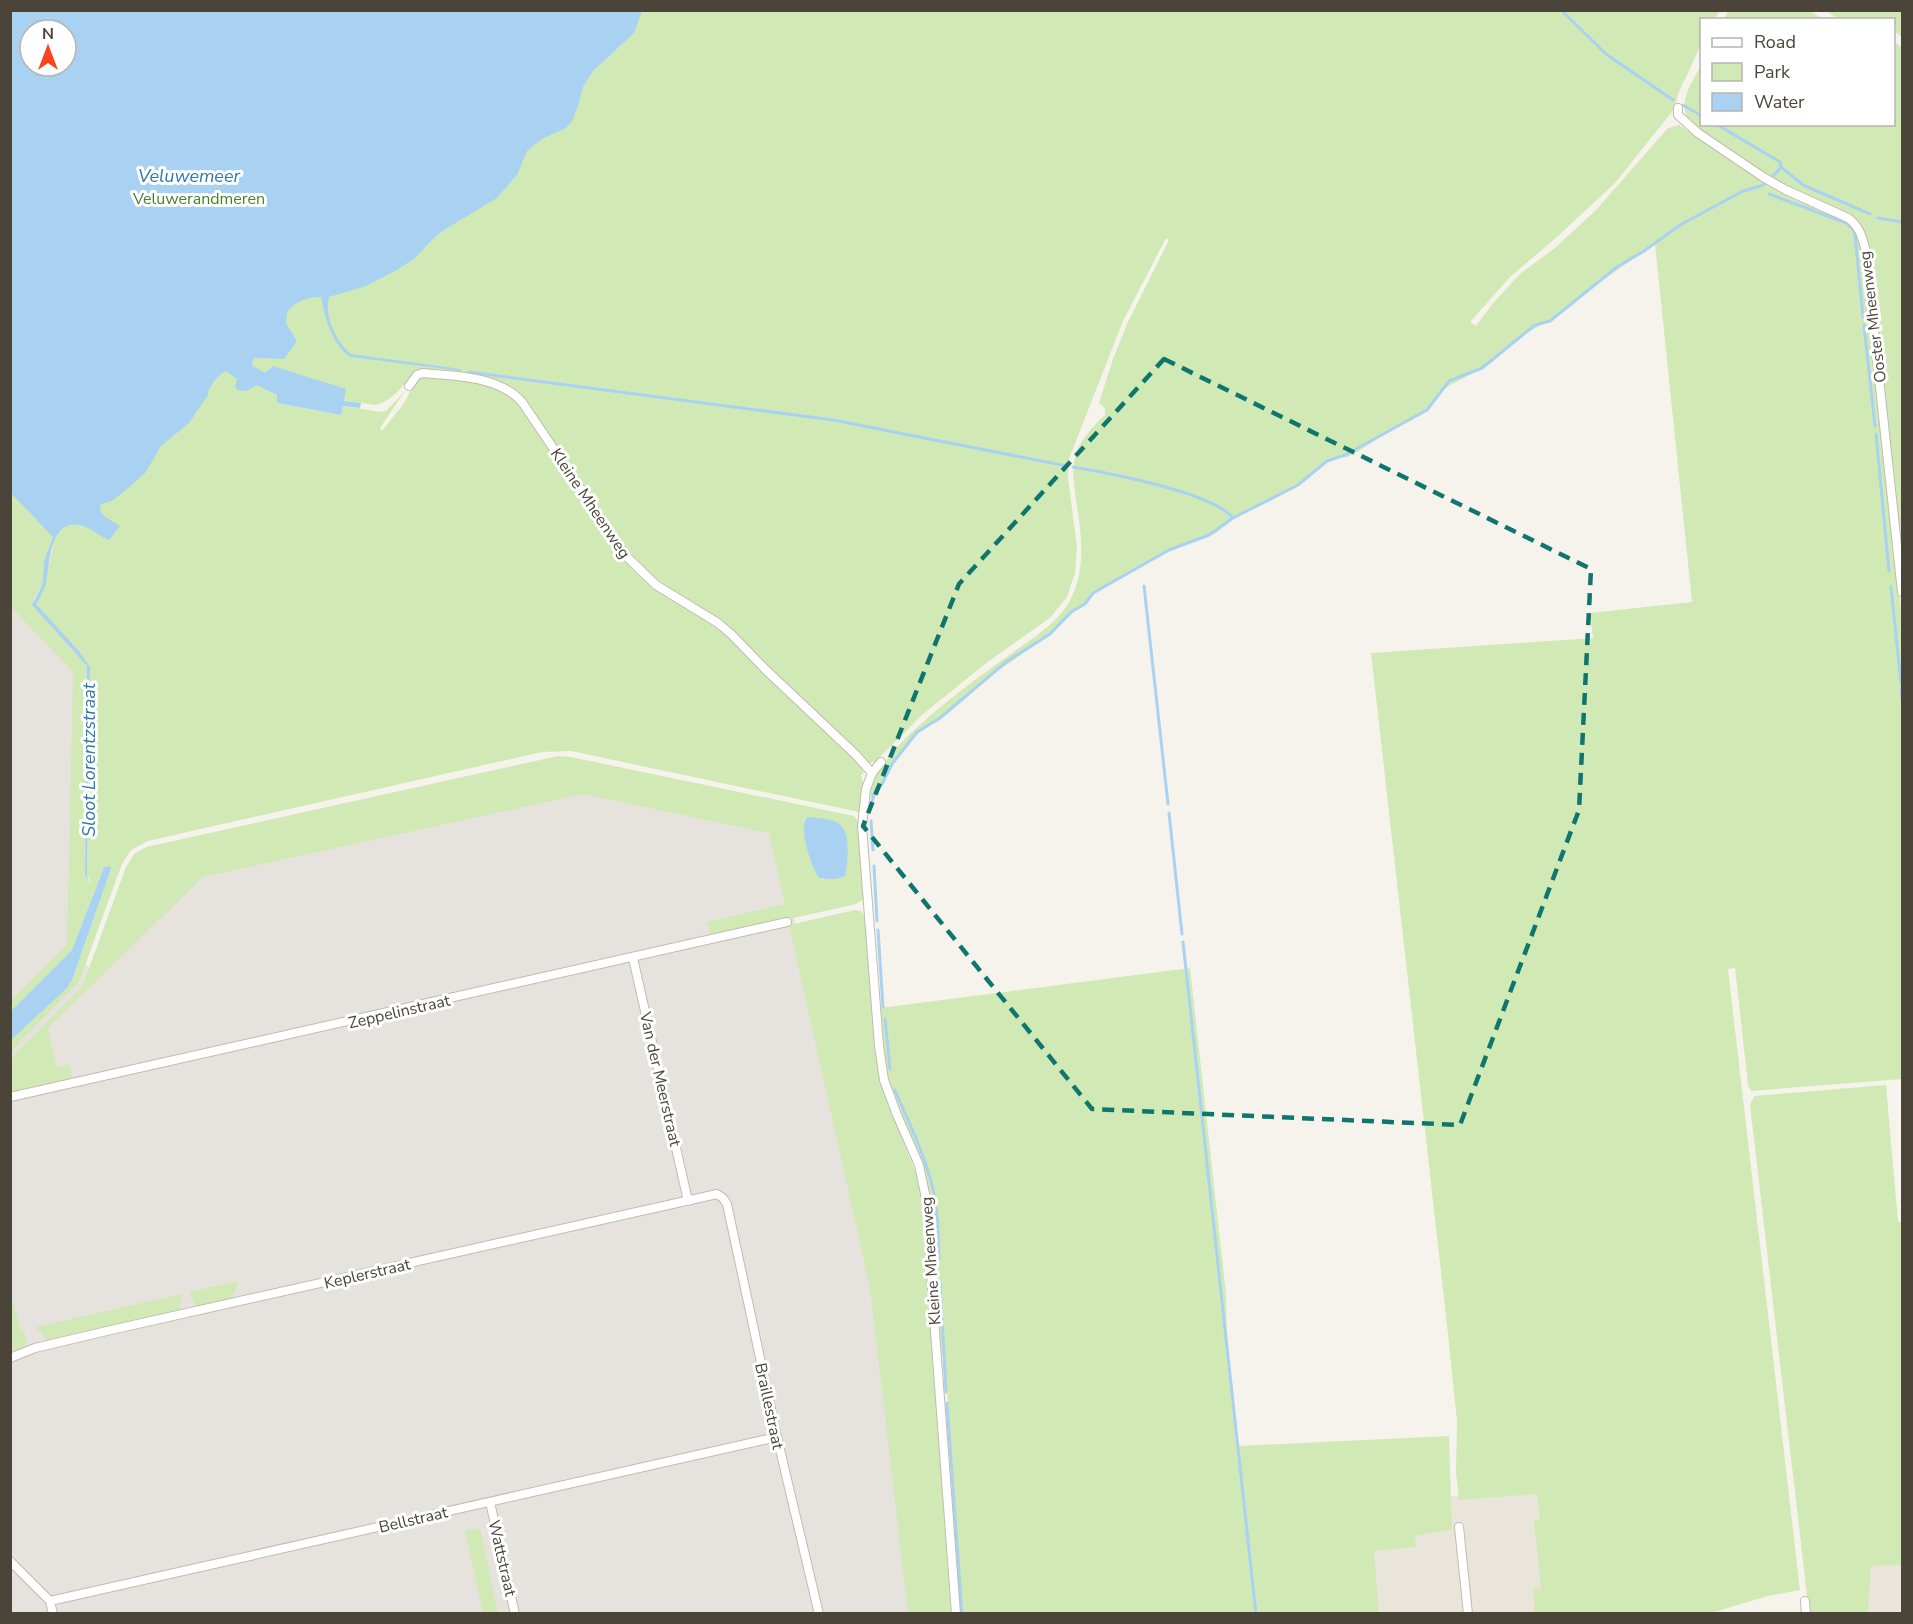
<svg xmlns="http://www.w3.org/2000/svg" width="1913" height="1624" viewBox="0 0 1913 1624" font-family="'Nunito Sans',sans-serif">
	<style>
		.residential { fill: #eae5da }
		.industrial { fill: #e6e2dd }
		.green { fill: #d1eab5; fill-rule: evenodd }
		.water { fill: #a9d2f2; fill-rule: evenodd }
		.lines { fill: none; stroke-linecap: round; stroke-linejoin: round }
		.stream { stroke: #a9d2f2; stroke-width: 3 }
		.minor-casing { stroke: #c2bbae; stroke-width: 10 }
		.minor { stroke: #fff; stroke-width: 8 }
		.marked { fill: none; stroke: #0f766e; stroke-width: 4.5; stroke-dasharray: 12 8; stroke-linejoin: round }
		.labels { text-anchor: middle; stroke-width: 6; stroke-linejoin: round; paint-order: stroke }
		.park-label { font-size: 16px; fill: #487e2a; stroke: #fff }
		.street-label { font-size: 16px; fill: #4b4439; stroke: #fff }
		.water-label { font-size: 18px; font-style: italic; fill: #2e77b1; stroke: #fff }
	</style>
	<rect width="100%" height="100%" fill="#f6f3ec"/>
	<path class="residential" d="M 1902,1487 L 1902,1613 L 1860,1614 L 1864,1515 Z
		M 1547,1488 L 1560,1613 L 1376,1613 L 1371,1538 L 1443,1497 Z"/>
	<path class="industrial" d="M 10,575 L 94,661 L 78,954 L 92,972 L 200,875 L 587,791 L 774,827 L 876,1286 L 912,1613 L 11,1613 Z"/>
	<path class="green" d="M 1728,10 L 1810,11 L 1823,19 L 1724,19 Z
		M 11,11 L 1719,11 L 1715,19 L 1702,20 L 1701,45 L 1678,94 L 1675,108 L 1615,183 L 1557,237 L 1510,277 L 1470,322 L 1476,326 L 1494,302 L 1521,273 L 1555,248 L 1596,210 L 1668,128 L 1679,125 L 1714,148 L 1838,215 L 1856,227 L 1862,249 L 1902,618 L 1902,1079 L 1751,1091 L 1748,1085 L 1735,968 L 1728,969 L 1800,1590 L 1768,1596 L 1711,1613 L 1535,1613 L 1533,1588 L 1541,1589 L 1534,1520 L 1540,1519 L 1537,1494 L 1459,1500 L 1456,1473 L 1457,1421 L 1447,1325 L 1371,653 L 1593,638 L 1590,613 L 1692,602 L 1655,244 L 1588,290 L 1556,317 L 1526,333 L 1490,364 L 1445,388 L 1425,410 L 1413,418 L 1401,424 L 1354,454 L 1347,457 L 1331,458 L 1301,482 L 1236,516 L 1216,533 L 1163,554 L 1094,594 L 1050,634 L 995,673 L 946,714 L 918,734 L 894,763 L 881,789 L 868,801 C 870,792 872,783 876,775 C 901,732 974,680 1015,651 C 1037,635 1062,620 1073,594 C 1086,563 1081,532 1076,500 C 1074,484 1071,470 1076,454 C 1080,440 1095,424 1105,415 L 1105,408 L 1099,403 L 1113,359 L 1128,322 L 1169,240 L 1166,238 L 1123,321 L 1069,459 L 1068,478 L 1077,547 L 1075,573 L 1067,597 L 1051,617 L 985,664 L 922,715 L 875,762 L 869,763 L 840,738 L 731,629 L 652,576 L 634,561 L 520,395 C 495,373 446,374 414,373 C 404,385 392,401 376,405 L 269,391 L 277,395 L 277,403 L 341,415 L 343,406 L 382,412 L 387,410 L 405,391 L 380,428 L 382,431 L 404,403 L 413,386 L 422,375 L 496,386 L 516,399 L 628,564 L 638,575 L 657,588 L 720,628 L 858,761 L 864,773 L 861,775 L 863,783 L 859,812 L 571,751 L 542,752 L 148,841 L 131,850 L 122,864 L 79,982 L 11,1051 L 11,1040 L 67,988 L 72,980 L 111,869 L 107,866 L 104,867 L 72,950 L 11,1011 L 11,1000 L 67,945 L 73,672 L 11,607 ZM 30,30 L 66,30 L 66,66 L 30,66 ZM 50,545 L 53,546 L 43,591 L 35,604 L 79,651 L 90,667 L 87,874 L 90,881 L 88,882 L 85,875 L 89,676 L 85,662 L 32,603 L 43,583 Z
		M 1826,11 L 1902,11 L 1902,37 L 1894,31 L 1894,20 L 1839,19 Z
		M 1894,41 L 1902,48 L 1902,571 L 1867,248 L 1850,216 L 1771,178 L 1690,122 C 1676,103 1692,83 1701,65 L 1702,124 L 1894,124 Z
		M 558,756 L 571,757 L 854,816 L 859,823 L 864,899 L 856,904 L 715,936 L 709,932 L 707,922 L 785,904 L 769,833 L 583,794 L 203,877 L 48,1028 L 56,1067 L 70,1064 L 72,1079 L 11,1093 L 11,1058 L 82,987 L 126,867 L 134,854 L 146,847 ZM 807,817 L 839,824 C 846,842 848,856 846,875 C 838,881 828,879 819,878 C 812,866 798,828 807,817 Z
		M 855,910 L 861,911 L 866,918 L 878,1067 L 888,1103 L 919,1181 L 924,1211 L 928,1293 L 951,1613 L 908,1613 L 870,1288 L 789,925 Z
		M 1190,968 L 1226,1294 L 1227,1357 L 1237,1446 L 1449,1436 L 1452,1529 L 1415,1536 L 1416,1547 L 1374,1551 L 1379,1613 L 963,1613 L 946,1374 L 937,1325 L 932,1213 L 922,1166 L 898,1112 L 888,1079 L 884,1059 L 880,1008 Z
		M 1886,1085 L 1898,1222 L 1902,1222 L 1902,1565 L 1871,1566 L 1868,1613 L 1809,1613 L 1750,1105 L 1754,1096 Z
		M 239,1281 L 231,1299 L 196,1307 L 189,1292 Z
		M 10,1292 L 21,1330 L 24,1330 L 26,1339 L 25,1346 L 11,1352 Z
		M 181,1294 L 180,1310 L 47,1340 L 36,1327 Z
		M 480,1528 L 498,1613 L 483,1613 L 465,1531 Z"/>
	<path class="water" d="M 11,10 L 642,11 L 634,33 L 593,71 L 583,87 L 578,106 L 572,121 L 566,128 L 542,139 L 527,151 L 517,175 L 497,198 L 444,230 L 434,238 L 415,258 L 397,270 L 366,286 L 329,297 C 324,317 336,341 351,354 L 461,369 L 461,371 L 351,357 C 333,348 324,315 321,297 C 306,298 296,300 287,313 L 286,323 L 297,341 L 284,359 L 255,358 L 252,362 L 252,365 L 265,373 L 273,366 L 346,389 L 344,401 L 361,403 L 360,408 L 343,406 L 341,415 L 277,403 L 277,395 L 257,385 L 246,391 L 237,390 L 235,386 L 237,379 L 226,371 C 218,375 208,387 208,395 L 189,423 L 161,446 L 146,472 L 127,489 L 112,501 L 101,504 L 100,510 L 104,516 L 120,526 L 109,540 C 99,536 90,527 80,525 C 49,519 50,564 46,583 C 44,591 40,598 36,604 L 79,651 L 90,667 L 87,874 L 89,882 L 85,875 L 87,666 L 32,605 L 43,583 L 44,561 L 53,537 L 11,493 ZM 30,30 L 66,30 L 66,66 L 30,66 Z
		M 807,817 C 816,818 832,818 839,824 C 852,834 847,861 846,875 C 838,881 828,879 819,878 C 811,866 798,829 807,817 Z
		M 109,866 L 111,869 L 72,980 L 67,988 L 11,1040 L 11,1011 L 72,950 L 104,867 Z"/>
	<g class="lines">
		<path class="stream" d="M 1561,10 L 1606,54 L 1673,100
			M 1683,105 L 1702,116
			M 1716,124 L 1780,162 L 1781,167 L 1803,185 L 1870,214
			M 1773,176 L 1781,167
			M 1769,194 L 1846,223 L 1853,229 L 1855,234 L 1863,317
			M 1878,218 L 1902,222
			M 1864,325 L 1875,426
			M 469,372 L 833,420 L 1067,466
			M 1876,434 L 1889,571
			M 1073,467 C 1108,473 1212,492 1233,518
			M 1144,586 L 1168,804
			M 1891,587 L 1901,683
			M 1901,689 L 1902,699
			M 870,810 L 875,791 L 882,784 L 892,764 L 917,732 L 940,718 L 1006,662 L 1050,634 L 1071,612 L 1085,604 L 1093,593 L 1169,550 L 1209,535 L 1233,518 L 1298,485 L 1327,461 L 1345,455 L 1427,410 L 1449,381 L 1482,368 L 1535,325 L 1550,321 L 1617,267 L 1644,251 L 1680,225 L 1743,191 L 1761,186 L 1766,183
			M 1169,813 L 1182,934
			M 871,821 L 873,850
			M 874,866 L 877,921
			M 878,930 L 883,1007
			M 1183,942 L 1256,1614
			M 885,1019 L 890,1069
			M 895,1090 C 908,1121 924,1153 932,1185 C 938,1209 938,1235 939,1259
			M 940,1283 L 946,1392
			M 947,1403 L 962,1614"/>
		<defs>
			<path id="minor" d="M 1678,108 L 1678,115 L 1698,133 L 1763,177 L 1786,190 L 1848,218 C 1859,226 1862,236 1865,248 L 1902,592
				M 409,386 L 417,375 L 423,373 C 456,376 499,376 522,402 L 626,556 L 656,585 L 718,623 L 731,634 L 766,670 L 856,755 L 872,773
				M 881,762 L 872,773 L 866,789 L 862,826 L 879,1046 L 884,1080 L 897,1115 L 919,1165 L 929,1213 L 932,1291 L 956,1614
				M 633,958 L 688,1201
				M 10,1097 L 787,922
				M 10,1358 L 35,1348 L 111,1330 L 717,1194 L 723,1198 L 727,1204 L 777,1437 L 819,1614
				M 490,1502 L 515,1614
				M 1459,1527 L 1468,1614
				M 10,1561 L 50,1601 L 53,1614
				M 50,1601 L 777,1437
				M 1805,1601 L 1806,1614"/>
		</defs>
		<use href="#minor" class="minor-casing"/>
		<use href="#minor" class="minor"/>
	</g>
	<path class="marked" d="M 1164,359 L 1591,569 L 1579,810 L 1460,1125 L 1092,1109 L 863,826 L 959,584 Z"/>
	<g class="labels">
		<g class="park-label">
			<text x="199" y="204">Veluwerandmeren</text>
		</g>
		<g class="street-label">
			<text transform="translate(1872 317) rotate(-97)" y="6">Ooster Mheenweg</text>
			<text transform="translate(591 503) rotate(56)" y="6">Kleine Mheenweg</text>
			<text transform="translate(399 1011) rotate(-13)" y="6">Zeppelinstraat</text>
			<text transform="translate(661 1079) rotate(77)" y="6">Van der Meerstraat</text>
			<text transform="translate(930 1261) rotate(-94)" y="6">Kleine Mheenweg</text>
			<text transform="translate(367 1273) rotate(-13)" y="6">Keplerstraat</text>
			<text transform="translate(770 1406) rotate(78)" y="6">Braillestraat</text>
			<text transform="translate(413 1519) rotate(-13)" y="6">Bellstraat</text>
			<text transform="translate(503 1558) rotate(77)" y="6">Wattstraat</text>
		</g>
		<g class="water-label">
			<text x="189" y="182">Veluwemeer</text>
			<text transform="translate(89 760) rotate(-90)" y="6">Sloot Lorentzstraat</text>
		</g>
	</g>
	<rect width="1913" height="1624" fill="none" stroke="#4b4439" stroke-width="24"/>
	<rect x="1700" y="18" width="195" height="108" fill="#ffffff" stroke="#b7b4b0" stroke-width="1.5"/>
	<rect x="1712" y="38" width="30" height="9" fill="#ffffff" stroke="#b7b4b0" stroke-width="1.5"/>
	<text x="1754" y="48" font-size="18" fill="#4b4439">Road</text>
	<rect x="1712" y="63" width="30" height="18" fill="#d1eab5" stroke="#b7b4b0" stroke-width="1.5"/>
	<text x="1754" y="78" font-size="18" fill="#4b4439">Park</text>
	<rect x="1712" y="93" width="30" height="18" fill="#a9d2f2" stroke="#b7b4b0" stroke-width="1.5"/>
	<text x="1754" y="108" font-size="18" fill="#4b4439">Water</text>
	<g transform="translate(48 48)"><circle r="28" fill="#ffffff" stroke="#b7b4b0" stroke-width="1.5"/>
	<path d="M0-4.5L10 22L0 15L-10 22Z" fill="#fb441d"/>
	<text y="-9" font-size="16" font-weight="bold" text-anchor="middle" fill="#4b4439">N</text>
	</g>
</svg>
